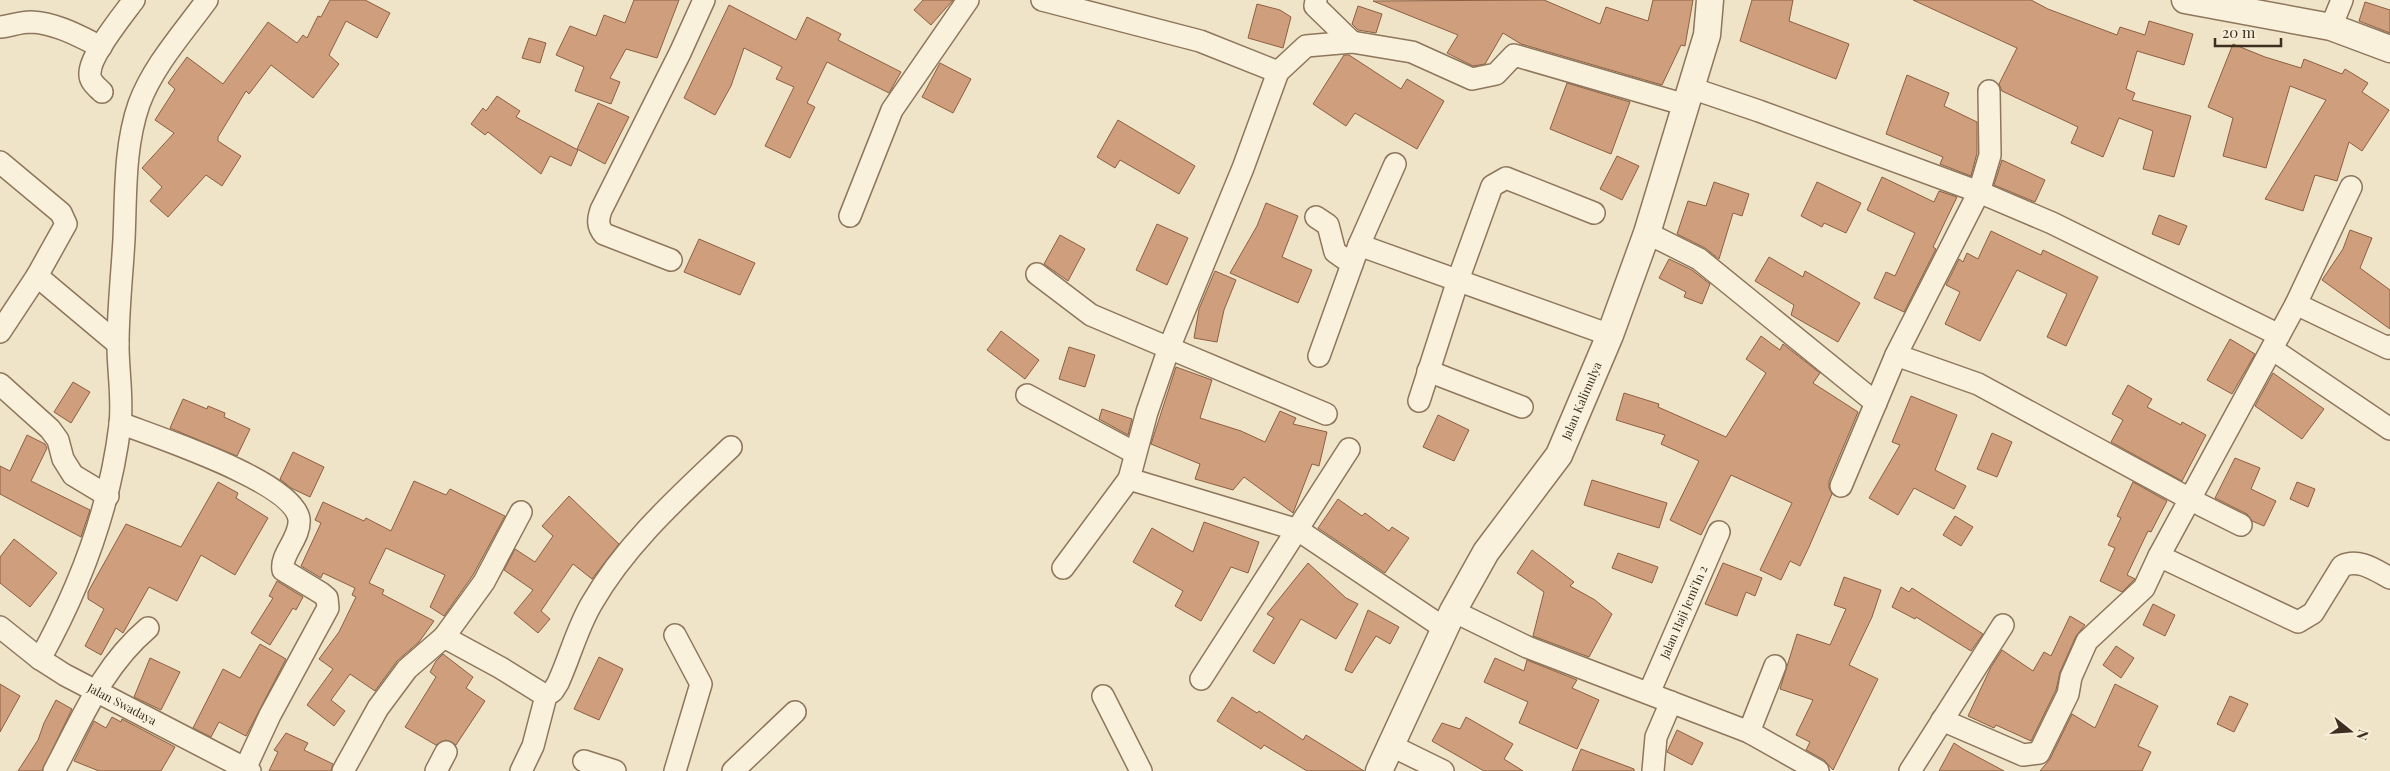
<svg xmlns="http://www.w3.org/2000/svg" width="2390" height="771" viewBox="0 0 2390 771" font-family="'Playfair Display',serif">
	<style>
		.building { fill: #cf9f7d; stroke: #8d5f41 }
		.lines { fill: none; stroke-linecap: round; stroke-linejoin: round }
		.minor-casing { stroke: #8d765c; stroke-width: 24 }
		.tertiary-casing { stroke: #8d765c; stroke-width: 29 }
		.minor { stroke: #faf1dc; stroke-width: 21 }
		.tertiary { stroke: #faf1dc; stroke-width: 26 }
		.labels { text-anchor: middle; stroke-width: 5; stroke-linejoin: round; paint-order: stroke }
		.street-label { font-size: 12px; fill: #3d2e20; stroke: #f7eed8 }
	</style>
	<rect width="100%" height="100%" fill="#f0e4c8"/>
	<path class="building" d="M 330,0 L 365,0 L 390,13 L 377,38 L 346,21 L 329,55 L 339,64 L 313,98 L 271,65 L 249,94 L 246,91 L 218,137 L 218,141 L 241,156 L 222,186 L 206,175 L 168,217 L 150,201 L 162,187 L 142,168 L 174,133 L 155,120 L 175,89 L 168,83 L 187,57 L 223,84 L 268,22 L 297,43 L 303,35 L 307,38 L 318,16 L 321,17 Z
		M 634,0 L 679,0 L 657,58 L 626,49 L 610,78 L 620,82 L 611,104 L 575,91 L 584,67 L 556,55 L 570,26 L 596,36 L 604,15 L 625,23 Z
		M 923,0 L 953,0 L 931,25 L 914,10 Z
		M 1544,0 L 1600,24 L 1606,7 L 1648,21 L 1653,0 L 1693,0 L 1685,46 L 1681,45 L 1662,85 L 1521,44 L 1503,33 L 1485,64 L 1473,66 L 1447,53 L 1458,35 L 1373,1 Z
		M 1752,0 L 1793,0 L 1789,21 L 1849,44 L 1836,79 L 1740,41 Z
		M 1913,0 L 2031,0 L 2048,9 L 2117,35 L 2120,27 L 2145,35 L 2149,21 L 2193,34 L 2184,65 L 2137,51 L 2126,89 L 2135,93 L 2132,100 L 2191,116 L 2174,177 L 2143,169 L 2153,131 L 2119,118 L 2103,157 L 2071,143 L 2078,127 L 2002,91 L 1999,84 L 2017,48 Z
		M 2365,2 L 2390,10 L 2390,33 L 2359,21 Z
		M 1257,4 L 1280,10 L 1291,17 L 1283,48 L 1248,38 Z
		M 729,5 L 796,40 L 807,17 L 841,34 L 838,40 L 901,72 L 889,93 L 827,62 L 807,103 L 815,107 L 790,158 L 765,146 L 794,87 L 776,79 L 782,67 L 744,48 L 731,86 L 715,115 L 684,98 Z
		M 1358,6 L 1382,14 L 1376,33 L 1358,30 L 1352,24 Z
		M 529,38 L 546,43 L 540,63 L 522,58 Z
		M 2233,44 L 2265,57 L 2301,68 L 2304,59 L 2342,74 L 2345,69 L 2368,83 L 2362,92 L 2389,110 L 2362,151 L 2349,142 L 2337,181 L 2315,175 L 2303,211 L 2265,199 L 2326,100 L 2290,86 L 2266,168 L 2223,156 L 2233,118 L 2208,107 Z
		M 1344,55 L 1349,55 L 1401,89 L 1407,79 L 1444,101 L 1417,149 L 1355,113 L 1346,126 L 1313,104 Z
		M 940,63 L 971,79 L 953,113 L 922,97 Z
		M 1907,75 L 1949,93 L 1944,106 L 1977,122 L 1977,153 L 1971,176 L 1940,164 L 1943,157 L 1886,134 Z
		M 1567,83 L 1630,102 L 1611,154 L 1550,129 Z
		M 497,96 L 520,111 L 516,117 L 578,150 L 571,166 L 550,156 L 541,174 L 488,132 L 485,135 L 471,124 L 483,108 L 486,111 Z
		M 598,103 L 629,117 L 605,164 L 577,149 Z
		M 1118,120 L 1195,166 L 1179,194 L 1120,160 L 1115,168 L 1097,157 Z
		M 1617,156 L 1639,166 L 1622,200 L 1600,189 Z
		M 2002,160 L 2045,180 L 2035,202 L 1994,185 Z
		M 1882,177 L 1934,202 L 1939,191 L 1957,197 L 1933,247 L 1936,249 L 1904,312 L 1874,298 L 1886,272 L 1895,276 L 1915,233 L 1867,210 Z
		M 1714,182 L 1749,194 L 1742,216 L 1733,213 L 1719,259 L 1705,248 L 1677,234 L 1688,201 L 1706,206 Z
		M 1817,182 L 1861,203 L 1846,233 L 1824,223 L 1822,227 L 1801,216 Z
		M 1266,203 L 1298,216 L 1282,257 L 1312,270 L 1298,303 L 1230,273 L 1257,226 Z
		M 2159,215 L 2187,226 L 2179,245 L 2152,234 Z
		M 1157,224 L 1188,238 L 1167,285 L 1136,270 Z
		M 2350,230 L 2372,238 L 2360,268 L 2390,290 L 2390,329 L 2322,280 L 2343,249 Z
		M 1991,231 L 2041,255 L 2043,250 L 2098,277 L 2066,346 L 2047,337 L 2067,294 L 2017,270 L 1980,341 L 1945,324 L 1960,292 L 1946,285 L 1959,259 L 1963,262 L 1967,253 L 1978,259 Z
		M 1060,235 L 1085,249 L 1068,281 L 1044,264 Z
		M 699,239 L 755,263 L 740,295 L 684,272 Z
		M 1769,257 L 1803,277 L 1805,271 L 1860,303 L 1838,342 L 1791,315 L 1794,305 L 1755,281 Z
		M 1669,259 L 1692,270 L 1710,284 L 1702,304 L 1684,297 L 1686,292 L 1659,278 Z
		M 1215,271 L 1236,280 L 1224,310 L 1217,342 L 1194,338 L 1199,309 Z
		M 1001,331 L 1039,360 L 1025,379 L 987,350 Z
		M 1761,336 L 1780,350 L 1783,344 L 1788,348 L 1820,373 L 1813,383 L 1858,412 L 1829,481 L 1829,488 L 1832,494 L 1809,547 L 1800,566 L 1790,561 L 1781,580 L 1760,570 L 1792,503 L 1731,475 L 1701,535 L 1670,520 L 1699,461 L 1661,444 L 1665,435 L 1616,420 L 1624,393 L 1659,404 L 1658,407 L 1726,437 L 1766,373 L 1746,359 Z
		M 2230,339 L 2255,354 L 2232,394 L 2207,380 Z
		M 1069,347 L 1095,355 L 1085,387 L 1059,379 Z
		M 1176,367 L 1212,380 L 1200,418 L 1241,431 L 1265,442 L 1280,411 L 1296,418 L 1293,424 L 1327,432 L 1319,466 L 1312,464 L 1293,513 L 1244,477 L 1233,490 L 1195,479 L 1200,464 L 1151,444 Z
		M 2273,373 L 2324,409 L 2302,439 L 2255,406 Z
		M 73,382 L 90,392 L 71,423 L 54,412 Z
		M 2128,385 L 2152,399 L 2147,407 L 2181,425 L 2182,422 L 2206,435 L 2182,481 L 2111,442 L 2123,420 L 2112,414 Z
		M 1911,396 L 1957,415 L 1935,470 L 1966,486 L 1954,509 L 1914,488 L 1898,515 L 1869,498 L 1900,445 L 1892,442 Z
		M 183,399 L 207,409 L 208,406 L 225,413 L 224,417 L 250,429 L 237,456 L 170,428 Z
		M 1102,409 L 1132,419 L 1128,435 L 1099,419 Z
		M 1438,415 L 1469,430 L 1454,461 L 1423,447 Z
		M 1992,433 L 2012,442 L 1997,477 L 1977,469 Z
		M 27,435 L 45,444 L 47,448 L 31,481 L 90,510 L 81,537 L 0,494 L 0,466 L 10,471 Z
		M 293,452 L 324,467 L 310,497 L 291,488 L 280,479 Z
		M 2235,458 L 2260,468 L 2251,489 L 2276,501 L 2264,526 L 2252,521 L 2247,514 L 2215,498 Z
		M 1592,480 L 1667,503 L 1659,528 L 1584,505 Z
		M 414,481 L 446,495 L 450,489 L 505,516 L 473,575 L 444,616 L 430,607 L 445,575 L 386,548 L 369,583 L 384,590 L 382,594 L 434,621 L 419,642 L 397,661 L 375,691 L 350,674 L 331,700 L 345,711 L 334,726 L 307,705 L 333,669 L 319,659 L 339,632 L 356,597 L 352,595 L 355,588 L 323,573 L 321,578 L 301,566 L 321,523 L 315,520 L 323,502 L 364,521 L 366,518 L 391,531 Z
		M 218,482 L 238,493 L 236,498 L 268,518 L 235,575 L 201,555 L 177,601 L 149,587 L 123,633 L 116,628 L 101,655 L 85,646 L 104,609 L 88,599 L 88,592 L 126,524 L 181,547 Z
		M 2133,482 L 2167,501 L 2151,532 L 2148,531 L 2127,575 L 2135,579 L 2122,592 L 2100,581 L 2115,548 L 2108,545 L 2121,518 L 2117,516 Z
		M 2297,482 L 2315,489 L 2308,507 L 2290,499 Z
		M 569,496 L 619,544 L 592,579 L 573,564 L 541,611 L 550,619 L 538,633 L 514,613 L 533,590 L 504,570 L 515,549 L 535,562 L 553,536 L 542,526 Z
		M 1338,499 L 1362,516 L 1365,513 L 1389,531 L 1392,527 L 1409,538 L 1385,573 L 1318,528 Z
		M 1955,516 L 1973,527 L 1961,546 L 1943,535 Z
		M 1204,522 L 1259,542 L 1248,573 L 1231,567 L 1201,621 L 1175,606 L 1183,591 L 1133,562 L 1152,528 L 1193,552 Z
		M 14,539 L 57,573 L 30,607 L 0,583 L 0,557 Z
		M 1532,550 L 1574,582 L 1570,586 L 1595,600 L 1612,614 L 1589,657 L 1533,636 L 1544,592 L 1517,573 Z
		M 1618,553 L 1658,567 L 1652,583 L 1612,568 Z
		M 1308,563 L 1346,598 L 1358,604 L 1336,639 L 1301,619 L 1274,664 L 1253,651 L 1274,618 L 1267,614 Z
		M 1723,563 L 1762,578 L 1755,596 L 1746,592 L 1737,616 L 1705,604 Z
		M 1844,577 L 1881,590 L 1872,617 L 1849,665 L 1878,679 L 1833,770 L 1824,760 L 1806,750 L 1810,742 L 1796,735 L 1813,700 L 1780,689 L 1797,634 L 1830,645 L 1846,609 L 1834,605 Z
		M 277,581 L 303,597 L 296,610 L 293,608 L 270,645 L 251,633 L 273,598 L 269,596 Z
		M 1901,587 L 1909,592 L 1912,588 L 1983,634 L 1971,651 L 1916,617 L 1915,619 L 1892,607 Z
		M 2153,604 L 2175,615 L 2165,636 L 2143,625 Z
		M 1368,610 L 1399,627 L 1390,644 L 1376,636 L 1352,673 L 1345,670 Z
		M 2070,616 L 2085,625 L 2076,636 L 2060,672 L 2056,690 L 2031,741 L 1996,725 L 1994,728 L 1968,716 L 1991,667 L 2002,650 L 2033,671 L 2044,652 L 2051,656 Z
		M 260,644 L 286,659 L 246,736 L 219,722 L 211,737 L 193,728 L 223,669 L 240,678 Z
		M 2116,646 L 2134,658 L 2121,678 L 2103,665 Z
		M 443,654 L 473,677 L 466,688 L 485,701 L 456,745 L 446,740 L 436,745 L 405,727 L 436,677 L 430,672 L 436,661 Z
		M 599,657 L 623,669 L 599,720 L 574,709 Z
		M 150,658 L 180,672 L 161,710 L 134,697 Z
		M 1495,658 L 1524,671 L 1527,660 L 1577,680 L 1572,688 L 1599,700 L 1577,749 L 1519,723 L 1528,702 L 1484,682 Z
		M 0,684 L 20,696 L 0,732 Z
		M 2115,684 L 2158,706 L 2138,746 L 2151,752 L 2142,771 L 2040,771 L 2050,759 L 2072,714 L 2095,728 Z
		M 2230,696 L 2248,704 L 2234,732 L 2217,724 Z
		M 1232,697 L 1257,713 L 1259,711 L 1303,740 L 1306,735 L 1364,771 L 1307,771 L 1264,745 L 1261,749 L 1217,721 Z
		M 56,700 L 72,709 L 42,771 L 18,771 L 38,740 L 44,723 Z
		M 112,717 L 121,722 L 122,719 L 175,747 L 161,771 L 99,771 L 74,761 L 94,721 L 106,728 Z
		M 1466,717 L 1513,744 L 1504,759 L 1523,771 L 1484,771 L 1432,741 L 1442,723 L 1460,729 Z
		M 1677,730 L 1703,743 L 1692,765 L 1667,752 Z
		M 286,733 L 308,743 L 304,750 L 333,764 L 331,771 L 269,771 L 278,752 L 274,750 Z
		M 1954,743 L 1963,749 L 2004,771 L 1939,771 Z
		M 1581,749 L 1634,769 L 1634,771 L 1572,771 Z"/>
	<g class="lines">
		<defs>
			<g id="minor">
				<path d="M 1042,0 L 1200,41 L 1278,72"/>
				<path d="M 1316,0 L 1315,6 L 1352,42"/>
				<path d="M 0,27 C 10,26 20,22 31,22 C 56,23 79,36 101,47"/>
				<path d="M 2331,27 L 2342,0"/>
				<path d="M 1691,88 L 1759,111 L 1979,192 L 2052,223 L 2279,335"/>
				<path d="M 1989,91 L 1990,155 L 1979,192 L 1896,355 L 1978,384 L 2201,505 L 2241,525"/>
				<path d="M 102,92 C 97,87 89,81 90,73 C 90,55 123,15 134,0"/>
				<path d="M 0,162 L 61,213 L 66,224 L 37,276 L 0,332"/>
				<path d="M 2351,187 L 2296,304 L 2159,556 L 2298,622 L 2313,613 L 2342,566 C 2359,558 2375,570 2390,578"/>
				<path d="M 850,216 L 892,110 L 968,0"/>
				<path d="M 1316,217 L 1328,225 L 1335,252 L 1352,264"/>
				<path d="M 1647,233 L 1699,259 L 1876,403"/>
				<path d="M 1359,245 L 1610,335"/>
				<path d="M 671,260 L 604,234 C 597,226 598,219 601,210 L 680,53 L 704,0"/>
				<path d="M 1037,274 L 1091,315 L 1169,348 L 1243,168 L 1278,72 L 1306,46 L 1352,42 L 1412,52 L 1472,79 L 1496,74 L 1514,55 L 1686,105"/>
				<path d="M 37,276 L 118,344"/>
				<path d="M 2296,304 L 2388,348 L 2390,346"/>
				<path d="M 2272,349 L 2390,429"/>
				<path d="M 1319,356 L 1359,245 L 1395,164"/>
				<path d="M 1428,371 L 1522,407"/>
				<path d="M 0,384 L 50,429 L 58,440 L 63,459 L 73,475 L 108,496"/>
				<path d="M 1027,395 L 1135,453"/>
				<path d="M 1419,401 L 1458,280 L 1492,186 L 1506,178 L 1594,213"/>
				<path d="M 1326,414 L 1169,348 L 1147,412 L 1129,479 L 1298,530 L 1444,628"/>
				<path d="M 120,423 C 156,437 293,481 299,519 C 301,538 280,554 283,570 L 321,593 L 327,598 L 328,608 L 270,715 L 244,771"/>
				<path d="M 1841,486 L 1896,355"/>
				<path d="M 1063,568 L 1129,479"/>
				<path d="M 1453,611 L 1527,647 L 1749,732 L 1818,771"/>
				<path id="s1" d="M 0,627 L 40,659 L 65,675 L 250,771"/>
				<path d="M 444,637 L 484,582 L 521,512"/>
				<path d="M 40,659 C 80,587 110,507 120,425 C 123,399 118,371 118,345 C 118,310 122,275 124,239 C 126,195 124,147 139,104 C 153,66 183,33 207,0"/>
				<path d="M 1201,679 L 1349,449"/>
				<path id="s2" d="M 1649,693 L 1719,532"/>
				<path d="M 1103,696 L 1141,771"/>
				<path d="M 1942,720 L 2023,755 L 2039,753 L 2068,694 L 2071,677 L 2087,641 L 2144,588 L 2159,556"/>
				<path d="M 1749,732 L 1775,666"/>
				<path d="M 1392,746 L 1443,771"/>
				<path d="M 584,761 L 615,771"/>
				<path d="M 54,771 C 82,719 102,667 148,628"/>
				<path d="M 343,771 L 378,708 L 407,669 L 444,637 L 501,668 L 546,696"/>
				<path d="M 436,771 L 446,752"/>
				<path d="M 521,771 L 533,746 L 546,696 L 553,691 L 558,683 C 570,657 577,628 592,603 C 627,542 681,495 731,447"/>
				<path d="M 675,771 L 701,684 L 675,635"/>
				<path d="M 733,771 L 795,712"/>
				<path d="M 1653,771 L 1656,737 L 1671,702"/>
				<path d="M 1910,771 L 2003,625"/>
			</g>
			<g id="tertiary">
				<path d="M 2185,0 L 2331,27 L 2390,49"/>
				<path id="s3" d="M 1379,771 L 1453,611 L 1486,552 L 1559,455 L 1610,335 L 1647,233 L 1707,35 L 1710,0"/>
			</g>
		</defs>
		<use href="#minor" class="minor-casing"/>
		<use href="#tertiary" class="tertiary-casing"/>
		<use href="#minor" class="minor"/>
		<use href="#tertiary" class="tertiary"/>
	</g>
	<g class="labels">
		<g class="street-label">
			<text dy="4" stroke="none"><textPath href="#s3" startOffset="424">Jalan Kalimulya</textPath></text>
			<text dy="4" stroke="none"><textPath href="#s2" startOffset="88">Jalan Haji Jemi'In 2</textPath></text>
			<text dy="4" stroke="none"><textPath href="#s1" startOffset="145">Jalan Swadaya</textPath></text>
		</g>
	</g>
	<g transform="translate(2350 731) rotate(107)" stroke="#f7eed8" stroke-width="4" paint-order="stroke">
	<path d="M0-4L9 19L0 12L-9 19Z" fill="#3d2e20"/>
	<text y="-8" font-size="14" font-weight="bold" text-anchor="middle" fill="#3d2e20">N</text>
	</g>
	<path d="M2215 38v8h66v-8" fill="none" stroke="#3d2e20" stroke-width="2.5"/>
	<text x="2222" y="38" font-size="15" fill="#3d2e20" stroke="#f7eed8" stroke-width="4" paint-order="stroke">20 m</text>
</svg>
